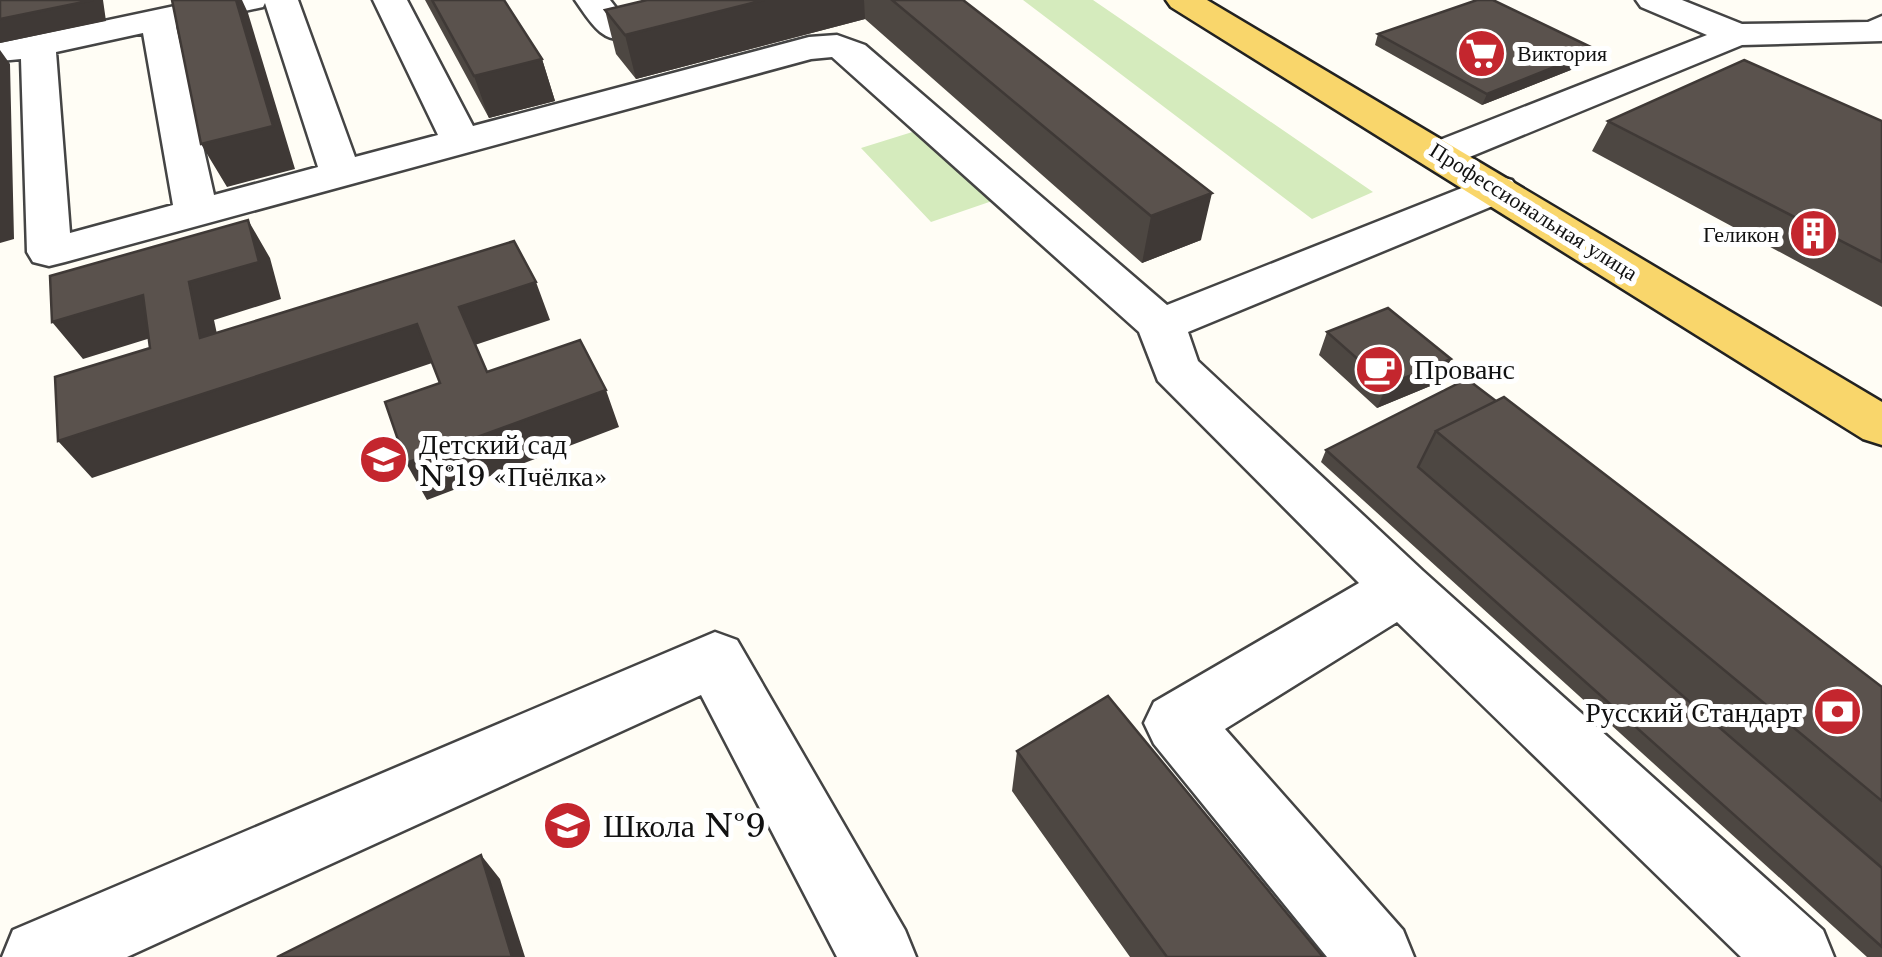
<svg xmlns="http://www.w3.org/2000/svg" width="1882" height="957" viewBox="0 0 1882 957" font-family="'Libre Baskerville',serif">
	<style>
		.green { fill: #d5ebbd }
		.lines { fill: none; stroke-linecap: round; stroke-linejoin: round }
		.minor-casing { stroke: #444; stroke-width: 5 }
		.major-casing { stroke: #222; stroke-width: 5 }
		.minor { fill: #fff; fill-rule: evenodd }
		.major { fill: #f9d66b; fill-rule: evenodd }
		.wall { fill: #4d4742 }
		.shaded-wall { fill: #3f3936 }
		.building { fill: #5a524d; stroke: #3f3936; stroke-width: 2.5 }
		.labels { text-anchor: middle; stroke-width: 10; stroke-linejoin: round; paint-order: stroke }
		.far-poi-label { font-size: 22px; fill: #111; stroke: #fff; text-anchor: start }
		.far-street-label { font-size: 22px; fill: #111; stroke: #fff }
		.poi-label { font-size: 28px; fill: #111; stroke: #fff; text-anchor: start }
		.near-poi-label { font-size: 32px; fill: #111; stroke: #fff; text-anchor: start }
	</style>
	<rect width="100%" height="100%" fill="#fffdf5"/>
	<path class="green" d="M 1023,0 L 1093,0 L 1373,192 L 1312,219 Z
		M 922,129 L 995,200 L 931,222 L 861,148 Z"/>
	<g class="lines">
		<defs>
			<path id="minor" d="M 203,0 L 298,0 L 355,157 L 438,135 L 373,0 L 407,0 L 473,126 L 809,37 L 837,35 L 865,45 L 1167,305 L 1482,180 L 1497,176 L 1512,180 L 1518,189 L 1512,198 L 1188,332 L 1198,361 L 1423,571 L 1823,930 L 1834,957 L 1741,957 L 1397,622 L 1225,729 L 1403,930 L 1414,957 L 1327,957 L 1154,744 L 1144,723 L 1154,702 L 1359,583 L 1158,381 L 1139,332 L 832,57 L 811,59 L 65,262 L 49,266 L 33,262 L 27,252 L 21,59 L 0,61 L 0,43 ZM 265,3 L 318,167 L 214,195 L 176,26 L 263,7 ZM 143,33 L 173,205 L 70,233 L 56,52 Z
				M 575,0 L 610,0 L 634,31 L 629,38 C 602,45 590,21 575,0 Z
				M 1636,0 L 1682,0 L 1742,24 L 1868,22 L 1882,16 L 1882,41 L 1742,45 L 1455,163 L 1441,166 L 1427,163 L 1421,154 L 1427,145 L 1707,35 L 1641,7 Z
				M 715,632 L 737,640 L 905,930 L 916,957 L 837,957 L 701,695 L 127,957 L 2,957 L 13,930 Z"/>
			<path id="major" d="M 1166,0 L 1207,0 L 1882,402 L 1882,445 L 1863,439 L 1171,7 Z"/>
		</defs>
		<use href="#minor" class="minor-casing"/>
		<use href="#major" class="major-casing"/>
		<use href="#minor" class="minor"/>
		<use href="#major" class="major"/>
	</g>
	<path class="wall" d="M 425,0 L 504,0 L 542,59 L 555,101 L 489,118 Z
		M 647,0 L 963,0 L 1201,240 L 1142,263 L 865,19 L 636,79 L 616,54 L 605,10 Z
		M 1378,34 L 1597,50 L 1591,62 L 1482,105 L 1375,45 Z
		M 1608,121 L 1882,121 L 1882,307 L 1592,151 Z
		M 1327,332 L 1451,359 L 1440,382 L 1377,408 L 1319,355 Z
		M 1467,379 L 1882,687 L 1882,957 L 1867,957 L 1321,462 L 1326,450 Z
		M 1017,751 L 1323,957 L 1130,957 L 1012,791 Z"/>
	<path class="shaded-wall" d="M 93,0 L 103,0 L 106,21 L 0,43 L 0,19 Z
		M 236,0 L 242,0 L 248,13 L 295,169 L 227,187 L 201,144 Z
		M 764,0 L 864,0 L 865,19 L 636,79 L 625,35 Z
		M 0,50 L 10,64 L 14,239 L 0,243 Z
		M 1597,50 L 1591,62 L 1482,105 L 1487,94 Z
		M 542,59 L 555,101 L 489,118 L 474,76 Z
		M 1212,193 L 1201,240 L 1142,263 L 1151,216 Z
		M 248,220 L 270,258 L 281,299 L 214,320 L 226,376 L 200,338 L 189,282 Z
		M 536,282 L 550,320 L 475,345 L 459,307 Z
		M 143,295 L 170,332 L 83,359 L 52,322 Z
		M 417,324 L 435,362 L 92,478 L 58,441 Z
		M 1451,359 L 1440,382 L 1377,408 L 1387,385 Z
		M 606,390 L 619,427 L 427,500 L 406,463 Z
		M 481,855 L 500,879 L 525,957 L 512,957 Z"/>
	<path class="building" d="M 0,0 L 93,0 L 0,19 Z
		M 172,0 L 236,0 L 273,126 L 201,144 Z
		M 432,0 L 504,0 L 542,59 L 474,76 Z
		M 647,0 L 764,0 L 625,35 L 605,10 Z
		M 892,0 L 963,0 L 1212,193 L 1151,216 Z
		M 1477,0 L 1493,0 L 1597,50 L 1487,94 L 1378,34 Z
		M 1744,60 L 1882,121 L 1882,262 L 1608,121 Z
		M 248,220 L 259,262 L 189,282 L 200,338 L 514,241 L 536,282 L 459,307 L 487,372 L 580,340 L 606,390 L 406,463 L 385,402 L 440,383 L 417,324 L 58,441 L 55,377 L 150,348 L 143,295 L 52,322 L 50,276 Z
		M 1388,308 L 1451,359 L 1387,385 L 1327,332 Z
		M 1467,379 L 1496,401 L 1436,431 L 1418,467 L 1882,868 L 1882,947 L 1326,450 Z
		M 1504,397 L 1882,687 L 1882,801 L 1436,431 Z
		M 1108,696 L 1323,957 L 1167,957 L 1017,751 Z
		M 481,855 L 512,957 L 277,957 Z"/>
	<defs>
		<symbol id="supermarket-disc" viewBox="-11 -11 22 22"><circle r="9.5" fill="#c4262e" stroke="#fff"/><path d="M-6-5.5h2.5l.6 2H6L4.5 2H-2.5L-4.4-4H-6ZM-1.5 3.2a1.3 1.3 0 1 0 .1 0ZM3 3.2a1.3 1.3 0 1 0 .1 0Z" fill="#fff"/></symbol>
		<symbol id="building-disc" viewBox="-11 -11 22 22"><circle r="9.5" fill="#c4262e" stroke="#fff"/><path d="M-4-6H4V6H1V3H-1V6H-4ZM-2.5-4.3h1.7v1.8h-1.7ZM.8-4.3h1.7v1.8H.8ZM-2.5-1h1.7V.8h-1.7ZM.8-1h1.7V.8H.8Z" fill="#fff"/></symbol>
		<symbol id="cafe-disc" viewBox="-11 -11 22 22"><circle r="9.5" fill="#c4262e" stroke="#fff"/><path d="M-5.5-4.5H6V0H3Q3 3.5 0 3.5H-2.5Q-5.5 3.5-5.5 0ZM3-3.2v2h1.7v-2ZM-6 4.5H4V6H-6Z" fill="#fff"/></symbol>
		<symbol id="school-disc" viewBox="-11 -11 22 22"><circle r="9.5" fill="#c4262e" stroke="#fff"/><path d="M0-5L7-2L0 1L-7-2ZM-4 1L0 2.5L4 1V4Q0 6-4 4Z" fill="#fff"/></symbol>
		<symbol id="bank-disc" viewBox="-11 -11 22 22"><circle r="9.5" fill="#c4262e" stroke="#fff"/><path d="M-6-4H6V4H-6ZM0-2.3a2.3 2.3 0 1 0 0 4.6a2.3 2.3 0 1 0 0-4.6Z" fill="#fff"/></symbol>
	</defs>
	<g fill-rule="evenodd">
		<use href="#supermarket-disc" x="1454" y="26" width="55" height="55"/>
		<use href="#building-disc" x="1786" y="206" width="55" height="55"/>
		<use href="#cafe-disc" x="1352" y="342" width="55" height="55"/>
		<use href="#school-disc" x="356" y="432" width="55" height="55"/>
		<use href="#bank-disc" x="1810" y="684" width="55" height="55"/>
		<use href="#school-disc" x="540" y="798" width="55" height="55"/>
	</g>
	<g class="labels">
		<g class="far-poi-label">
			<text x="1517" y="61">Виктория</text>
			<text x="1779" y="242" text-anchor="end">Геликон</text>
		</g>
		<g class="far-street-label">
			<text transform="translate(1534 211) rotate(32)" y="8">Профессиональная улица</text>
		</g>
		<g class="poi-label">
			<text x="1414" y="379">Прованс</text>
			<text x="419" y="454">Детский сад<tspan x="419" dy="32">№19 «Пчёлка»</tspan></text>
			<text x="1802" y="722" text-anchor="end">Русский Стандарт</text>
		</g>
		<g class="near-poi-label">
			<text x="603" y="837">Школа №9</text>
		</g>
	</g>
</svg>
